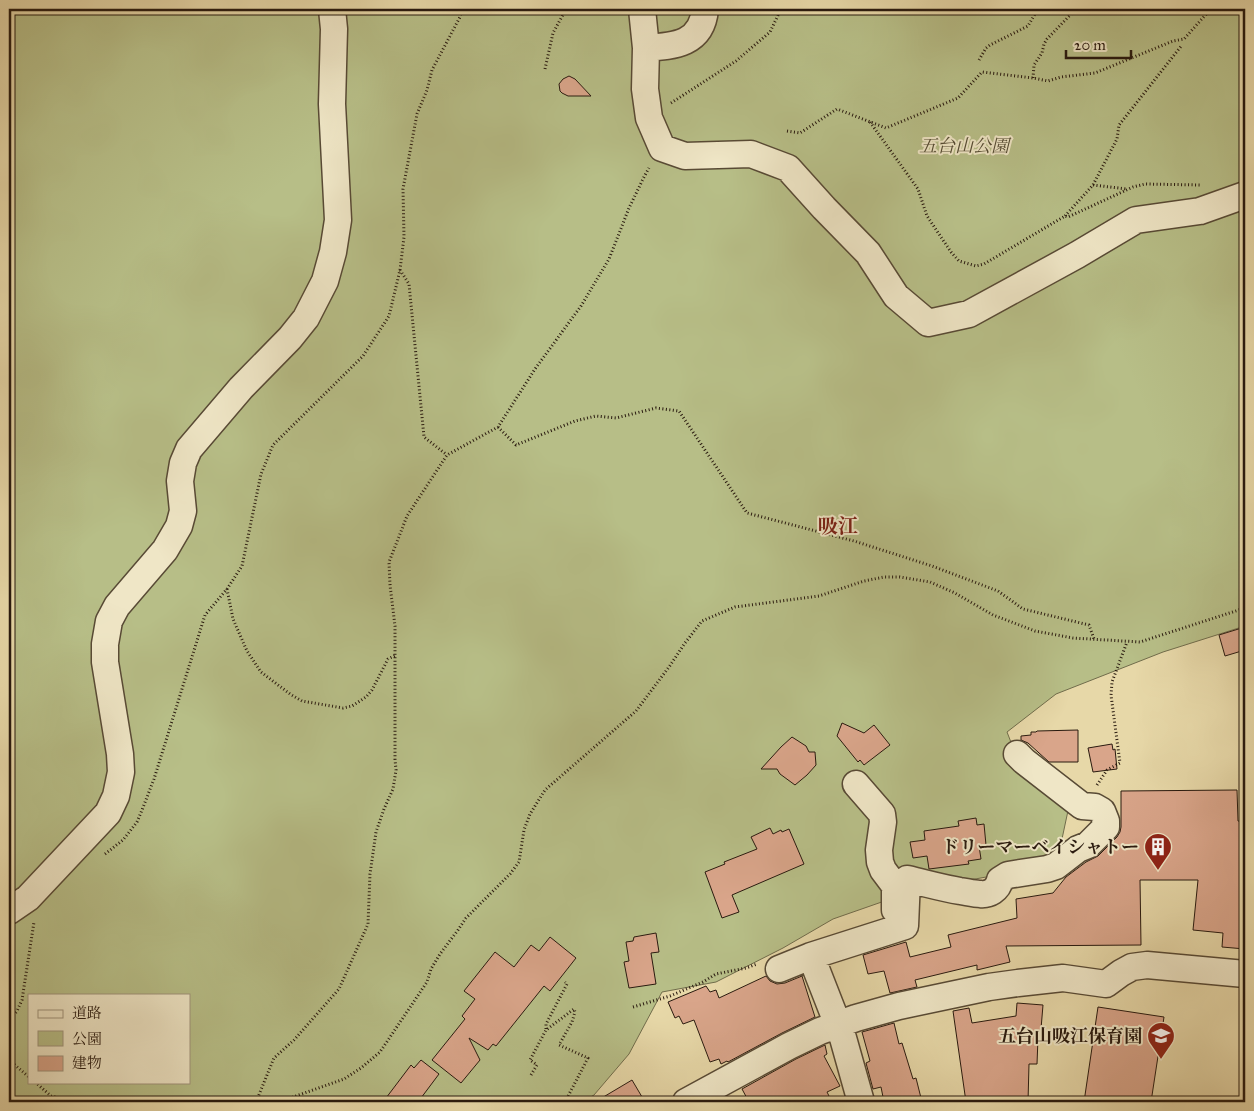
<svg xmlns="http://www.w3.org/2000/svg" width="1254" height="1111" viewBox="0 0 1254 1111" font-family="'IM FELL Great Primer','Noto Serif JP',serif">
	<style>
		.green { fill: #b7be87; stroke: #706c4b; fill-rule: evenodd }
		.building { fill: #d9a58a; stroke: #291a0f }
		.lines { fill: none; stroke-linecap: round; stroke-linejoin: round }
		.minor-casing { stroke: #584a35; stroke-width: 29 }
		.path { stroke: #291a0f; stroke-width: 3; stroke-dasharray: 1 2.5; stroke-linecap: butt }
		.minor { stroke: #efe6c6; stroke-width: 26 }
		.labels { text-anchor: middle; stroke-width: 4; stroke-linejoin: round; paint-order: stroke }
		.park-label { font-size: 18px; font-style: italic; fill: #544b33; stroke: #efe6c6 }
		.poi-label { font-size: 18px; font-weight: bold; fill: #291a0f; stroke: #efe6c6; text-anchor: end }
		.quarter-label { font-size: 20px; font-weight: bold; fill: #7a1f14; stroke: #efe6c6 }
	</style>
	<rect width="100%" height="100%" fill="#e7d8a8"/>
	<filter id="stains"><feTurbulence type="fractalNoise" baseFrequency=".004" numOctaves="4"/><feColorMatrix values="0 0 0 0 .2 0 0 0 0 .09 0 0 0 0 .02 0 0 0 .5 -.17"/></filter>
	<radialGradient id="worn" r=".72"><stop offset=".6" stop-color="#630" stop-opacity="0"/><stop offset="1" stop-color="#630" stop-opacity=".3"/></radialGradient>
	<path class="green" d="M 9,9 L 1245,9 L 1245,626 L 1163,652 L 1056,694 L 1007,732 L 1021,768 L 1069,806 L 1059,853 L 1046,866 L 948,884 L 896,897 L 833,919 L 783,948 L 716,982 L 662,992 L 629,1054 L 594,1095 L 582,1102 L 9,1102 ZM 29,995 L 189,995 L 189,1082 L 29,1082 Z"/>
	<path class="building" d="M 569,76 L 575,79 L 591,96 L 568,96 L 562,93 L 560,91 L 559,84 L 563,79 Z
		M 1245,627 L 1245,650 L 1225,656 L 1219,635 Z
		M 842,723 L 864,733 L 874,725 L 890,745 L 864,765 L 860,760 L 858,762 L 837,736 Z
		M 1078,730 L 1078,762 L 1049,762 L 1028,743 L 1021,740 L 1021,736 L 1031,735 L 1031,732 L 1036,732 L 1037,731 Z
		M 792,737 L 806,746 L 809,752 L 815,752 L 816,765 L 807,775 L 795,785 L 780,774 L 777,769 L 761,769 L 781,747 Z
		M 1112,744 L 1113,750 L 1115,749 L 1117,769 L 1093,772 L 1088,748 Z
		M 1237,790 L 1238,821 L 1245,822 L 1245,949 L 1222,947 L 1223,933 L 1193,930 L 1198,880 L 1140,880 L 1141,945 L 1006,946 L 1010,962 L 977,970 L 977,965 L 915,980 L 917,987 L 890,993 L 884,971 L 868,974 L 863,955 L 906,942 L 910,957 L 951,947 L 948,935 L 1017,918 L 1016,899 L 1053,893 L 1066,877 L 1086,862 L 1098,856 L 1117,837 L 1120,832 L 1121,827 L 1121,791 Z
		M 976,818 L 977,825 L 984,824 L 986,845 L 979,846 L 981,859 L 968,861 L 969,864 L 929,869 L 927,856 L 913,858 L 910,842 L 925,840 L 924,831 L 959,826 L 958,821 Z
		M 770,828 L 773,834 L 781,830 L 782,832 L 789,829 L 804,864 L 732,895 L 739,912 L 722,918 L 705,872 L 725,864 L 724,862 L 757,849 L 751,837 Z
		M 656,933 L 659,952 L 651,953 L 656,984 L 629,988 L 624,962 L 629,961 L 626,942 L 633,941 L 634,937 Z
		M 550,937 L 576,958 L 550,991 L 544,986 L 496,1046 L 493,1044 L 488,1050 L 469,1038 L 480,1060 L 461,1083 L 432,1060 L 465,1019 L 462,1016 L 475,999 L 464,991 L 495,952 L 514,967 L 531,945 L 539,951 Z
		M 766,976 L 770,981 L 777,984 L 785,983 L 802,976 L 815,1017 L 782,1033 L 728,1062 L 727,1061 L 721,1064 L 719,1059 L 710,1062 L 694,1020 L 683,1024 L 679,1016 L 675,1018 L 668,1002 L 706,986 L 710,992 L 716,990 L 719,998 Z
		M 1017,1003 L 1043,1005 L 1041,1029 L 1040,1038 L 1038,1038 L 1037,1064 L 1029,1064 L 1028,1102 L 966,1102 L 953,1011 L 969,1008 L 972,1023 L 1016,1016 Z
		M 1098,1007 L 1164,1017 L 1151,1102 L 1084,1102 Z
		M 894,1023 L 899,1044 L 902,1043 L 913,1079 L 916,1078 L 922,1102 L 884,1102 L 881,1087 L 873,1089 L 866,1063 L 870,1061 L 862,1032 Z
		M 825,1045 L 827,1054 L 824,1056 L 840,1086 L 827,1092 L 832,1102 L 749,1102 L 742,1089 L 796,1059 Z
		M 421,1060 L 439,1074 L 418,1102 L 383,1102 L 411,1065 L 414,1068 Z
		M 632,1080 L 645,1102 L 595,1102 Z"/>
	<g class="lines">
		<defs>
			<path id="minor" d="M 642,9 L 646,48 L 645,89 L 649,118 L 662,148 L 685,156 L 751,154 L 788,168 L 824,208 L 868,253 L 896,296 L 928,323 L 969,314 L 1077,255 L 1136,220 L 1200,211 L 1245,195
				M 646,48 C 675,46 702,44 705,9
				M 856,784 L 882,814 L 883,822 L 879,850 L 880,862 L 883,870 L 895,886 L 895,910
				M 9,911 L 28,898 L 108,813 L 116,796 L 121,772 L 120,754 L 105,662 L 105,644 L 109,621 L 117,606 L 165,550 L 179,526 L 183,511 L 180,481 L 183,463 L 189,449 L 241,388 L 290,338 L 306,318 L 325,281 L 333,252 L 338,220 L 332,104 L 334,29 L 332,9
				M 811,956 L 905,926 L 907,879 C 925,883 942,888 960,891 C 967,892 974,894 980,894 C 989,895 998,890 1000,880 L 1008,875 L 1047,869 L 1056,866 L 1078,849 L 1088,845 L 1106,827 L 1106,821 L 1102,811 L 1095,807 L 1082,806 L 1024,761 L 1017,754
				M 779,969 L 811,956 L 843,1038 L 861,1102
				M 686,1102 L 789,1046 L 820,1031 L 856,1018 L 899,1006 L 989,987 L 1018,983 L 1063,978 L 1106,984 L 1121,973 L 1132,967 L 1147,965 L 1245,974"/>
		</defs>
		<use href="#minor" class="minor-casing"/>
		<path class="path" d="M 979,60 L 986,48 L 990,45 L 1028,26 L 1038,9
			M 545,69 L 553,33 L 566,9
			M 1033,78 L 1034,65 L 1042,53 L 1044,44 L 1047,39 L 1076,9
			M 671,103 L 736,61 L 770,32 L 781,9
			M 870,122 L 918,189 L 927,216 L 951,252 L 959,261 L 976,266 L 984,264 L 1065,216 L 1068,217 L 1133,187 L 1145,184 L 1200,185
			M 787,131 L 800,133 L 837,109 L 886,128 L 958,98 L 982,72 L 1033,78 L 1048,81 L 1061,77 L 1095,73 L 1173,41 L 1184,39 L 1209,11 L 1215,9
			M 1093,185 L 1127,189
			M 1065,216 L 1093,185 L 1117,139 L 1119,125 L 1182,45
			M 400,270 L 409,284 L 424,437 L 447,455
			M 498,427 L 516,445 L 575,421 L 596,416 L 616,418 L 656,408 L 679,411 L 747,513 L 854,541 L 932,566 L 998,591 L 1023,609 L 1089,625 L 1094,639
			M 227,589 L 233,619 L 247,651 L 261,672 L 290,694 L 302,701 L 343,708 L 352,706 L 366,697 L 372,690 L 388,659 L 396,655
			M 1097,785 L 1107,770 L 1120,763 L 1111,695 L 1112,682 L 1127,642
			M 105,854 L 123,840 L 137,822 L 142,810 L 154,779 L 205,615 L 227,589 L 242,566 L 261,474 L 273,445 L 363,356 L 389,316 L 400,270 L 404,237 L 403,189 L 417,114 L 427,90 L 432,70 L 460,17 L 462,9
			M 633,1007 L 670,996 L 703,982 L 716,974 L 746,968 L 757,964
			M 9,1021 L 17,1011 L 22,1000 L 34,922
			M 546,1029 L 546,1024 L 567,984 L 565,982
			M 9,1060 L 29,1077
			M 531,1075 L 537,1065 L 530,1060 L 546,1030 L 574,1009 L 575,1012 L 572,1022 L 559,1045 L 588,1058 L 565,1102
			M 35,1082 L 51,1096 L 76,1102
			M 258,1102 L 258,1097 L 274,1058 L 294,1040 L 339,989 L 368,924 L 370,874 L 376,832 L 384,809 L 393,789 L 396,770 L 395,759 L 395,626 L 390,585 L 389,562 L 407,516 L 447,455 L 498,427 L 535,369 L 581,306 L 609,259 L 629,208 L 644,177 L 649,168
			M 279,1102 L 344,1079 L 361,1068 L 380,1052 L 427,982 L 431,969 L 440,954 L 458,930 L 466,918 L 510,874 L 519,862 L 524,830 L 530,814 L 545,790 L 636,711 L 669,667 L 685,643 L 702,621 L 735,607 L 819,596 L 864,581 L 884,577 L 900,577 L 930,582 L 955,593 L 993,615 L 1035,631 L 1073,638 L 1140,642 L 1245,608
			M 428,1102 L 432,1098"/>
		<use href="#minor" class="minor"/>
	</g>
	<defs>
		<symbol id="building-pin" viewBox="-11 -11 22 30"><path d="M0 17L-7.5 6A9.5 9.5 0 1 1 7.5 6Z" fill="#8f2418" stroke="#efe6c6"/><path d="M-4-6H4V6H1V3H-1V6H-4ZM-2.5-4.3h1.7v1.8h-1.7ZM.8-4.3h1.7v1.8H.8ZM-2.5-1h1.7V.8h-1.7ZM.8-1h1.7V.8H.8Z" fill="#fff"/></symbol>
		<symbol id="school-pin" viewBox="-11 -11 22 30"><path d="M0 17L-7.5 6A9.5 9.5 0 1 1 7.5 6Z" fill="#8f2418" stroke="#efe6c6"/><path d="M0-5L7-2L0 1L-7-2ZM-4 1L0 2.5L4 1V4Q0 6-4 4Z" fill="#fff"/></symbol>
	</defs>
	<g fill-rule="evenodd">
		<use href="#building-pin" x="1142" y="831" width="32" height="43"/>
		<use href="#school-pin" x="1145" y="1020" width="32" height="43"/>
	</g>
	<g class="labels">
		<g class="park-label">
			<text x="964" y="152">五台山公園</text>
		</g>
		<g class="poi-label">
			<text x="1139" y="853">ドリーマーベイシャトー</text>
			<text x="1142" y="1042">五台山吸江保育園</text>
		</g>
		<g class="quarter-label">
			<text x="838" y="533">吸江</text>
		</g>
	</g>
	<rect width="1254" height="1111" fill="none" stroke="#e7d8a8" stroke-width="30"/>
	<rect x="10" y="10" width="1234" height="1091" fill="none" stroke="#291a0f" stroke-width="2.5"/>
	<rect x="15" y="15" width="1224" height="1081" fill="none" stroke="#291a0f"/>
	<rect x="28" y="994" width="162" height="90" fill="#efe6c6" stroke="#a0947d"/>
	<rect x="38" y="1010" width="25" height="8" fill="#efe6c6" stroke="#a0947d"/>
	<text x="72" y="1018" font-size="15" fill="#291a0f">道路</text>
	<rect x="38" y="1031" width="25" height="15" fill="#b7be87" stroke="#a0947d"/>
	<text x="72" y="1044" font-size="15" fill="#291a0f">公園</text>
	<rect x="38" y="1056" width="25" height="15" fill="#d9a58a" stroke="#a0947d"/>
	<text x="72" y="1068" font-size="15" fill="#291a0f">建物</text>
	<path d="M1066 50v8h65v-8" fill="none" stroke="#291a0f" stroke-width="2.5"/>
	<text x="1074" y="50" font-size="15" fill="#291a0f" stroke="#efe6c6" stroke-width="4" paint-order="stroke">20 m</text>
	<rect width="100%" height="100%" filter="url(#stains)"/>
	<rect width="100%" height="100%" fill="url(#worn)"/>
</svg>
